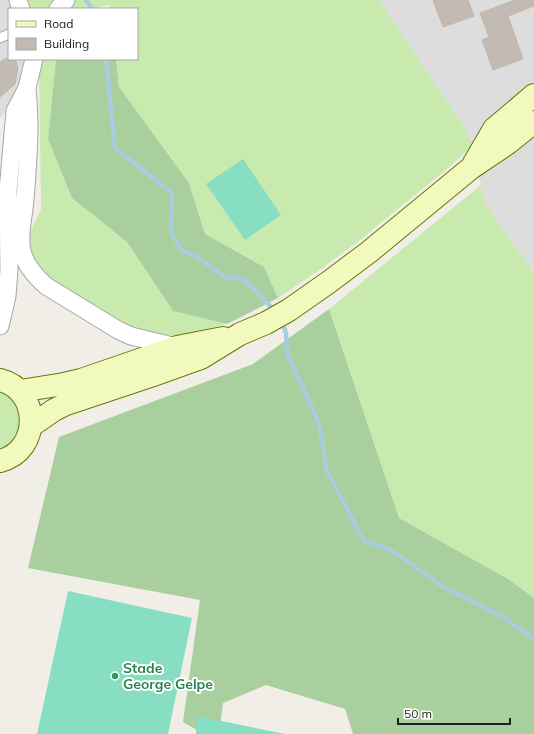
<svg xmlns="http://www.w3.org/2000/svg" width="534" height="734" viewBox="0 0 534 734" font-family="Mulish,sans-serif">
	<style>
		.residential { fill: #dedddd }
		.grass { fill: #c8eaae }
		.forest { fill: #a8cf9d }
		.pitch { fill: #87dec2 }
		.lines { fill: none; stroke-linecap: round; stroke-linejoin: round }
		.stream { stroke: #a8cedd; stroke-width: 4.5 }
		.building { fill: #c2bab3; stroke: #c2b6a9 }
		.lane-casing { stroke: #a7a7a7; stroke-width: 11 }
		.street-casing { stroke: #a7a7a7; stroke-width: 19 }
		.secondary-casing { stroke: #657906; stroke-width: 24 }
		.lane { stroke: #fff; stroke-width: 9 }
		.street { stroke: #fff; stroke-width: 17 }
		.secondary { stroke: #f2f9bd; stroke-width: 22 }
		.leisure-dot { fill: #2e9e5b; stroke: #fff; stroke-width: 1.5 }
		.labels { text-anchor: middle; stroke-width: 4; stroke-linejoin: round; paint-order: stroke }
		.leisure-label { font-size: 14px; font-weight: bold; fill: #27864d; stroke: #fff; text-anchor: start }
	</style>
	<rect width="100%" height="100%" fill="#f1eee7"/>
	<path class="residential" d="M 0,0 L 18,0 L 21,9 L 9,9 L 9,59 L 34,59 L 27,88 L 0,118 Z
		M 379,0 L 534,0 L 534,273 L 485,203 L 472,146 Z"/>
	<path class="grass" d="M 18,0 L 379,0 L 466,130 L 472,146 L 448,168 L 360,240 L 321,269 L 278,298 L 264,267 L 205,234 L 189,183 L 119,87 L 116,59 L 137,59 L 137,9 L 109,9 L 109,5 L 98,7 L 97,9 L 21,9 Z
		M 39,59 L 56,59 L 48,139 L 72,198 L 127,242 L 173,311 L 227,324 L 179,335 L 152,336 L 129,328 L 49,282 L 29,252 L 28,238 L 41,209 Z
		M 481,185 L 485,203 L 534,273 L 534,598 L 508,579 L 399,518 L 329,309 Z
		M 0,391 L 5,392 L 13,399 L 19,408 L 21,420 L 20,429 L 14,441 L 0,450 Z"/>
	<path class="forest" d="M 56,59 L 116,59 L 119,87 L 189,183 L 205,234 L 264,267 L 278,298 L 227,324 L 173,311 L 127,242 L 72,198 L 48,139 Z
		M 329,309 L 399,518 L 508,579 L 534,598 L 534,734 L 353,734 L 345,709 L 266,685 L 223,703 L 219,734 L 204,734 L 183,722 L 200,600 L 28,568 L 59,437 L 253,364 Z"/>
	<path class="pitch" d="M 243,159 L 281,215 L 245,240 L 206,184 Z
		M 68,591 L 192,618 L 168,734 L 37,734 Z
		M 197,716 L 285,734 L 196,734 Z"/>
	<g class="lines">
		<path class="stream" d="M 86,0 L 92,9
			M 106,59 L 115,148 L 172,193 L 171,232 L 182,251 L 196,256 L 226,278 L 236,277 L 247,282 L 276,312
			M 282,321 L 286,333 L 287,353 L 319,423 L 327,471 L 364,541 L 389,549 L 433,579 L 436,583 L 509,620 L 511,623 L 534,639"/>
	</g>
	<path class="building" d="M 433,0 L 468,0 L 474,16 L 443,27 Z
		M 515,0 L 534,0 L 534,6 L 508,16 L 523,59 L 493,70 L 482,40 L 489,37 L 480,13 Z
		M 4,59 L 15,59 L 18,68 L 15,84 L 0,97 L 0,62 Z"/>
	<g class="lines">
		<defs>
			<path id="lane" d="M 0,38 L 9,34"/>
			<path id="street" d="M 18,0 L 21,9
				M 58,9 L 66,0
				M 27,88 C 28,100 29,113 29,125 C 29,150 27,175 25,199 C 24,217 18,234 22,251 C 25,265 36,277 46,286 L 118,330 L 131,336 L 177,347
				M 0,326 L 7,296 L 9,270 L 8,191 L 15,111 L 27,88 L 34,59"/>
			<path id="secondary" d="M 474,163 L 494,129 L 534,95
				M 0,380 C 41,390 41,451 0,461
				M 20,391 L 64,384 L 81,380 L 177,347 L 223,338
				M 31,426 L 54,410 L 66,404 L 153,375 L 201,358 L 240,334 L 266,323 L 289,310 L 329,282 L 369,252 L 471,168 L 508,143 L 534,122"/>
		</defs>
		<use href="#lane" class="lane-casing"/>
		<use href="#street" class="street-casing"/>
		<use href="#secondary" class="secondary-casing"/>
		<use href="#lane" class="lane"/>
		<use href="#street" class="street"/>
		<use href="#secondary" class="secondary"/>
	</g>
	<circle class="leisure-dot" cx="115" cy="676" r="4"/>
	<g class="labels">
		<g class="leisure-label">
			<text x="123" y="673">Stade<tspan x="123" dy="16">George Gelpe</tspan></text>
		</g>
	</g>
	<rect x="8" y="8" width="130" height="52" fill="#ffffff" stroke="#a6a6a6"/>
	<rect x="16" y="21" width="20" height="6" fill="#f2f9bd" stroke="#a6a6a6"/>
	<text x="44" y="28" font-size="12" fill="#202020">Road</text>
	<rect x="16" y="38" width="20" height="12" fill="#c2bab3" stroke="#a6a6a6"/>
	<text x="44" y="48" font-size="12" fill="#202020">Building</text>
	<path d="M398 718v6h112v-6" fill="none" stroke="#202020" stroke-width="2"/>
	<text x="404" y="718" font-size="12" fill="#202020" stroke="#ffffff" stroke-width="3" paint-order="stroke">50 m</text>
</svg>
